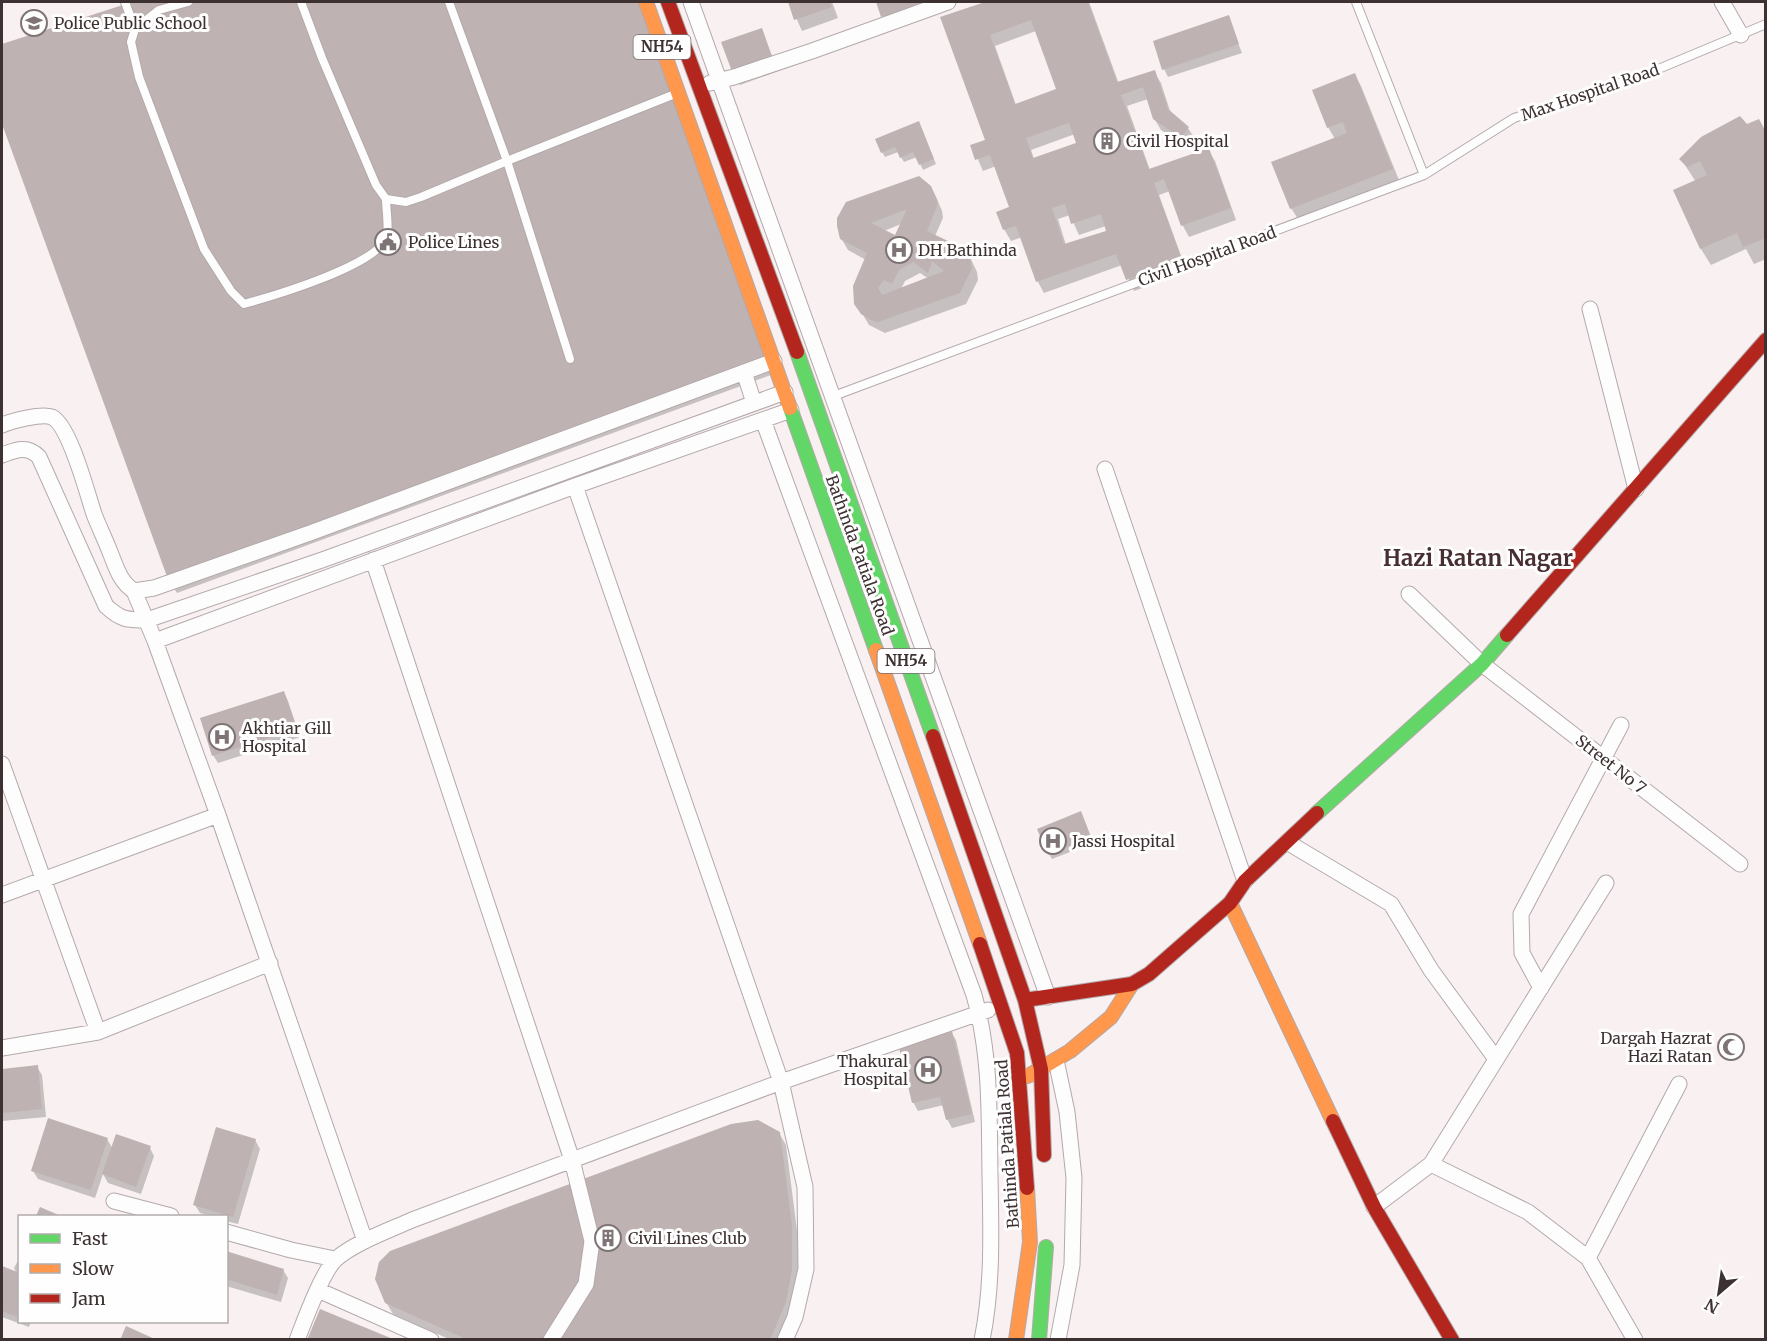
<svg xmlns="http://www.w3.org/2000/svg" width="1767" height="1341" viewBox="0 0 1767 1341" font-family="Merriweather,serif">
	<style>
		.shadow { fill: #0003; fill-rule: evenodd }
		.building { fill: #beb2b3; fill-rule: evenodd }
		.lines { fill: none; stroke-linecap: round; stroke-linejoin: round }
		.lane-casing { stroke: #b3a9aa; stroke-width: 10 }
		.street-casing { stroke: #b3a9aa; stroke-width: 17 }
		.fast-casing { stroke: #b3a9aa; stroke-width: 16 }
		.slow-casing { stroke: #b3a9aa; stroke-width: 16 }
		.jam-casing { stroke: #b3a9aa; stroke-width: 16 }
		.lane { stroke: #fefdfd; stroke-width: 8 }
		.street { stroke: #fefdfd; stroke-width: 15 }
		.fast { stroke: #63d668; stroke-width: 14 }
		.slow { stroke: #ff974d; stroke-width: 14 }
		.jam { stroke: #b3261e; stroke-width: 14 }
		.labels { text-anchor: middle; stroke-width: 6; stroke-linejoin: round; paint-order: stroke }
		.shield { fill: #fefefe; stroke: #786e6f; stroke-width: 1.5 }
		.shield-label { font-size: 15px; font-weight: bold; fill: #3e3132 }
		.poi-label { font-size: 16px; fill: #3e3132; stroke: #fefefe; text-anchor: start }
		.street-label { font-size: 16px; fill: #3e3132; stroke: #fefefe }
		.district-label { font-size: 22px; font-weight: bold; fill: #472e30; stroke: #fefefe }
	</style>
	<rect width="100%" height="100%" fill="#f8f0f1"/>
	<path class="shadow" d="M 136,2 L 647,2 L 779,372 L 177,593 L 170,582 L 2,120 L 2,45 Z
		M 789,2 L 832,2 L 838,18 L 802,31 Z
		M 877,2 L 921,2 L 926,15 L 889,28 Z
		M 989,2 L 1089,2 L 1119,84 L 1154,72 L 1161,83 L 1171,114 L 1188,128 L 1195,139 L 1188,148 L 1161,130 L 1154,118 L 1148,99 L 1127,106 L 1150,170 L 1208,150 L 1215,161 L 1236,220 L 1189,237 L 1183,226 L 1170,191 L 1159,195 L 1187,272 L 1134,291 L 1122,265 L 1044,293 L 1038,282 L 1022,237 L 1011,241 L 1004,229 L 1011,208 L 996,166 L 983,171 L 972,146 L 987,141 L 942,18 ZM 1036,31 L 1058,90 L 1016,105 L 995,46 ZM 1075,134 L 1078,144 L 1034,159 L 1031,150 ZM 1070,215 L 1079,235 L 1106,226 L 1108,232 L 1066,245 L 1058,219 Z
		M 1228,17 L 1242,53 L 1168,77 L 1164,69 Z
		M 761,29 L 778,71 L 740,85 L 735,76 Z
		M 1355,75 L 1361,86 L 1399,180 L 1298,219 L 1291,208 L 1335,139 L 1328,127 Z
		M 1747,126 L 1766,132 L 1766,259 L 1754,264 L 1746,249 L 1711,265 L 1701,249 L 1696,182 L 1681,159 Z
		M 921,128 L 936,164 L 923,170 L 917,157 L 904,162 L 898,152 L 885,157 L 882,152 Z
		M 937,199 L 942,211 L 943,218 L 935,236 L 968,253 L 977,272 L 978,280 L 966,304 L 885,333 L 869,325 L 856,303 L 866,260 L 848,250 L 841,238 L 838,225 ZM 901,224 L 896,237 L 884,231 ZM 920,273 L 929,279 L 901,289 L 905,281 Z
		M 284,693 L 288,701 L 300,737 L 218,763 L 213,755 Z
		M 1083,818 L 1093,843 L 1052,859 L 1049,854 Z
		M 951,1032 L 956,1040 L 975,1122 L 952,1128 L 947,1119 L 944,1105 L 918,1111 L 913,1102 Z
		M 37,1067 L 42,1075 L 46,1117 L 2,1121 L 2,1070 Z
		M 779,1133 L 786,1145 L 798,1238 L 798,1282 L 781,1340 L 451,1340 L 393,1314 L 386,1302 Z
		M 107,1139 L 113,1149 L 150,1148 L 154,1156 L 141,1194 L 108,1183 L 103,1174 L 95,1198 L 38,1179 L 33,1171 Z
		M 255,1140 L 260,1149 L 238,1224 L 226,1221 L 226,1216 L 212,1216 L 200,1213 L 195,1205 Z
		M 226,1255 L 283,1270 L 288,1278 L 281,1302 L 226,1286 Z
		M 20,1257 L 20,1322 L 31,1322 L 29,1327 L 2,1317 L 2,1268 L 17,1274 L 14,1268 Z"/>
	<path class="building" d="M 132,2 L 646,2 L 774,361 L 169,582 L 2,124 L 2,44 Z
		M 788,2 L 830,2 L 832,7 L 794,20 Z
		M 876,2 L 920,2 L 921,4 L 881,17 Z
		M 985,2 L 1088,2 L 1117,82 L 1155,70 L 1168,109 L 1189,127 L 1181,138 L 1153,119 L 1143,87 L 1121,95 L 1149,169 L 1209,148 L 1231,208 L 1181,226 L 1164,179 L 1154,183 L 1182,260 L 1126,280 L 1116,254 L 1036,282 L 1016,226 L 1003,230 L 996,212 L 1009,207 L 990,155 L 975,160 L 970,145 L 985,140 L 940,17 ZM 1031,20 L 1056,89 L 1015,104 L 990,35 ZM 1069,123 L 1076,143 L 1033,158 L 1026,138 ZM 1065,204 L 1071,224 L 1101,214 L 1106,231 L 1064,244 L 1052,208 Z
		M 1229,15 L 1239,44 L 1162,70 L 1153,41 Z
		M 762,28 L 774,62 L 734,77 L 721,42 Z
		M 1355,73 L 1393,169 L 1290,209 L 1271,162 L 1347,133 L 1343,122 L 1327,128 L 1312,90 Z
		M 1740,116 L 1747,124 L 1759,119 L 1766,132 L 1766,238 L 1743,247 L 1737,233 L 1700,249 L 1673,190 L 1707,175 L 1700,161 L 1687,167 L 1679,159 L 1701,137 Z
		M 919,121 L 934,159 L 919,165 L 913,152 L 900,158 L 895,147 L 881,153 L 875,139 Z
		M 919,176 L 931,186 L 937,199 L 937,206 L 927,231 L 969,251 L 972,268 L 960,293 L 878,322 L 871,320 L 861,314 L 854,304 L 853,286 L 867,253 L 840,239 L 837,226 L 837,218 L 846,202 ZM 907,209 L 895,235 L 871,223 ZM 932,261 L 944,271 L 882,295 L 878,288 L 884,280 L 892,284 L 899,270 L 913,262 L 928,273 Z
		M 284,691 L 297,729 L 212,756 L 200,718 Z
		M 1081,811 L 1091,837 L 1048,855 L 1037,829 Z
		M 952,1031 L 972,1114 L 946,1120 L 940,1097 L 912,1103 L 899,1048 Z
		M 38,1065 L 42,1109 L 2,1113 L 2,1069 Z
		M 48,1118 L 108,1138 L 91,1190 L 31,1171 Z
		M 758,1120 L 780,1132 L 792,1226 L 792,1270 L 786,1302 L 770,1340 L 468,1340 L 385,1303 L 375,1279 L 379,1262 L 390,1251 L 731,1124 Z
		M 216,1127 L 256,1139 L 233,1217 L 193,1205 Z
		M 116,1134 L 151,1146 L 136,1187 L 102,1174 Z
		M 40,1207 L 61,1216 L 36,1216 Z
		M 226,1251 L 284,1269 L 277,1295 L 226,1279 Z
		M 2,1266 L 20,1273 L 20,1318 L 2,1311 Z
		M 320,1309 L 393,1339 L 393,1340 L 307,1340 Z
		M 126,1326 L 157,1340 L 120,1340 Z"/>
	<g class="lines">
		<defs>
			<path id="lane" d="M 125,2 L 135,29
				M 188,2 L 159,10 L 135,29 L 131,42 L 139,77 L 204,249 L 231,291 L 244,304 C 273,296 379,265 387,236 C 389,227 386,208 386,199
				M 301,2 L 322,58 L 376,185 L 386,199 L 406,202 L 421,197 L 507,161 L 449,2
				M 1424,175 L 1514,118 L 1644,75 L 1766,24
				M 570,359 L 507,161 L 675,94
				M 831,397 L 1424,175 L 1356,2"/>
			<path id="street" d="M 691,2 L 1048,997
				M 1722,2 L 1741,35
				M 710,83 L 734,77 L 812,51 L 948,2
				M 1590,309 L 1636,489
				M 744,372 L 754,403
				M 763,420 L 974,995 C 991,1056 989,1113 990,1176 C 991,1230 993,1286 982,1340
				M 2,425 C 12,421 41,413 52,417 C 70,426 87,493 94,514 C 99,527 105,539 110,552 C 116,567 120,582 134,591 L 154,588 L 310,533 L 774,361
				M 2,455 C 16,450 27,445 39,457 L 106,606 C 121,620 127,620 147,620 L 322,560 L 785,392
				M 1105,469 L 1245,881
				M 575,486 L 781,1082 L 805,1187 L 806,1269 L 795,1317 L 785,1340
				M 373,560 L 572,1160 L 592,1241 L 586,1284 L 551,1340
				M 134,591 L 155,641 L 218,815 L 365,1241
				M 1409,594 L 1482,664 L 1740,864
				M 155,641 L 575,486 L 791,410
				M 2,764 L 98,1032
				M 1287,842 L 1391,904 L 1431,970 L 1496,1059
				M 2,895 L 218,815
				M 1541,988 L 1522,953 L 1521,914 L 1621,725
				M 2,1048 L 98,1032 L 270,963
				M 1056,1060 L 1067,1112 L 1074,1178 L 1072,1265 L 1058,1340
				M 1431,1164 L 1528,1212 L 1588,1258 L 1635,1340
				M 114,1201 L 171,1216
				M 1374,1207 L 1431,1164 L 1606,883
				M 226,1232 L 291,1250 L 335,1259
				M 1588,1258 L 1679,1084
				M 318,1290 L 431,1340
				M 297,1340 C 304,1322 323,1270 336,1259 C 354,1243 390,1230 412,1220 L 781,1082 L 988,1010"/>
			<path id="fast" d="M 797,352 L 933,736
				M 790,408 L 876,650
				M 1317,813 L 1482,664 L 1507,635
				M 1039,1340 L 1046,1247"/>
			<path id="slow" d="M 646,2 L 790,408
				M 876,650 L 980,944
				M 1230,903 L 1333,1121
				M 1028,1076 L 1070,1051 L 1111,1017 L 1132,984
				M 1016,1340 L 1030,1242 L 1027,1188"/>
			<path id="jam" d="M 668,2 L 797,352
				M 1507,635 L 1766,340
				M 933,736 L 1025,1000 L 1041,1069 L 1044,1155
				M 980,944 L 1017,1053 L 1027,1188
				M 1025,1000 L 1132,984 L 1149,974 L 1230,903 L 1245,881 L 1317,813
				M 1333,1121 L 1374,1207 L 1452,1340"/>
		</defs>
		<use href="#lane" class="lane-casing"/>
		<use href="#street" class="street-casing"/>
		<use href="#fast" class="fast-casing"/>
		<use href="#slow" class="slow-casing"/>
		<use href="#jam" class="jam-casing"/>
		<use href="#lane" class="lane"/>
		<use href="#street" class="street"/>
		<use href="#fast" class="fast"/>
		<use href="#slow" class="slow"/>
		<use href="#jam" class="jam"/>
	</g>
	<defs>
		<symbol id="school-ring" viewBox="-11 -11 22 22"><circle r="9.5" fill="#fefefe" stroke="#7f7475" stroke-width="1.5"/><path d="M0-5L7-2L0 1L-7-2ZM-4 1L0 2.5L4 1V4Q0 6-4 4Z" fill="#7f7475"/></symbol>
		<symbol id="building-ring" viewBox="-11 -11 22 22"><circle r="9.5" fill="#fefefe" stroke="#7f7475" stroke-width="1.5"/><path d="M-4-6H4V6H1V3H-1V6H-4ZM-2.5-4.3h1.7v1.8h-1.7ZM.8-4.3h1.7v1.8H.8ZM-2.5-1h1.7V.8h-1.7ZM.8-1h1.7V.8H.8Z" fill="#7f7475"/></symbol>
		<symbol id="civic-ring" viewBox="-11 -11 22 22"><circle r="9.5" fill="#fefefe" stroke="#7f7475" stroke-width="1.5"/><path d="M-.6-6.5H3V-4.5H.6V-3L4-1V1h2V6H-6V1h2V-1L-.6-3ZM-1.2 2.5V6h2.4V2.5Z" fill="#7f7475"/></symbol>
		<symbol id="hospital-ring" viewBox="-11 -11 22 22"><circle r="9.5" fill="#fefefe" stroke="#7f7475" stroke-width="1.5"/><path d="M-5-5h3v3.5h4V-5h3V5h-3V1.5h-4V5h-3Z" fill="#7f7475"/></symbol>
		<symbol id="mosque-ring" viewBox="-11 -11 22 22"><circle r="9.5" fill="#fefefe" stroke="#7f7475" stroke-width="1.5"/><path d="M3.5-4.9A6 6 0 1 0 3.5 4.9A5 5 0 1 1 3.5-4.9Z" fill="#7f7475"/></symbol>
	</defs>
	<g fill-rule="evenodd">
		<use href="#school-ring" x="19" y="8" width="30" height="30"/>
		<use href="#building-ring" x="1092" y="126" width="30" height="30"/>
		<use href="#civic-ring" x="373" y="227" width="30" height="30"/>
		<use href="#hospital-ring" x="884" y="235" width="30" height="30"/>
		<use href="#hospital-ring" x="207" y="722" width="30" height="30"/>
		<use href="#hospital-ring" x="1038" y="826" width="30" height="30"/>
		<use href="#mosque-ring" x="1716" y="1032" width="30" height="30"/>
		<use href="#hospital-ring" x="913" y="1055" width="30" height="30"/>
		<use href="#building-ring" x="593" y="1223" width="30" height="30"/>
	</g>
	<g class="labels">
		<g class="shield">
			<rect x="633.5" y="35" width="57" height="24" rx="4.5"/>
			<rect x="877.5" y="649" width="57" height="24" rx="4.5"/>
		</g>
		<g class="shield-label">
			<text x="662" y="52">NH54</text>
			<text x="906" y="666">NH54</text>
		</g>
		<g class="poi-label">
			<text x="54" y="29">Police Public School</text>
			<text x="1126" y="147">Civil Hospital</text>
			<text x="408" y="248">Police Lines</text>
			<text x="918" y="256">DH Bathinda</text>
			<text x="242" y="734">Akhtiar Gill<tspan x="242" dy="18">Hospital</tspan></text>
			<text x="1072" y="847">Jassi Hospital</text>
			<text x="1712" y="1044" text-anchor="end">Dargah Hazrat<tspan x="1712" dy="18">Hazi Ratan</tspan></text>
			<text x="908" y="1067" text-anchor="end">Thakural<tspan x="908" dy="18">Hospital</tspan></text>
			<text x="628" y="1244">Civil Lines Club</text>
		</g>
		<g class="street-label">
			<text transform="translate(1590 92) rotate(-19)" y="6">Max Hospital Road</text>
			<text transform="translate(1207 256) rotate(-20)" y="6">Civil Hospital Road</text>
			<text transform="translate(860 555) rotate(70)" y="6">Bathinda Patiala Road</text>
			<text transform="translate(1611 764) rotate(38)" y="6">Street No 7</text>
			<text transform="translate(1007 1144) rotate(-94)" y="6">Bathinda Patiala Road</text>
		</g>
		<g class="district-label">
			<text x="1478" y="566">Hazi Ratan Nagar</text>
		</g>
	</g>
	<rect width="1767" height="1341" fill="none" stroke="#3e3132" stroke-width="6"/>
	<rect x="18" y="1215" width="210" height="108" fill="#fefefe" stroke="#b1acac" stroke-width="1.5"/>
	<rect x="30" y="1234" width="30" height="9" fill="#63d668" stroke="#b1acac" stroke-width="1.5"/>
	<text x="72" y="1245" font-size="18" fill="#3e3132">Fast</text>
	<rect x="30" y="1264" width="30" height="9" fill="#ff974d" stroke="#b1acac" stroke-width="1.5"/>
	<text x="72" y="1275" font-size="18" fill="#3e3132">Slow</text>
	<rect x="30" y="1294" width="30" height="9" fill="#b3261e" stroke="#b1acac" stroke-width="1.5"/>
	<text x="72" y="1305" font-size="18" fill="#3e3132">Jam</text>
	<g transform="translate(1719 1293) rotate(209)" stroke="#fefefe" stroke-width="4.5" paint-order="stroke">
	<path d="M0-4.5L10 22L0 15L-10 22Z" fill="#3e3132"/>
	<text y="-9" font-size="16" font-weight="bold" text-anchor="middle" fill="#3e3132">N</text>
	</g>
</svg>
